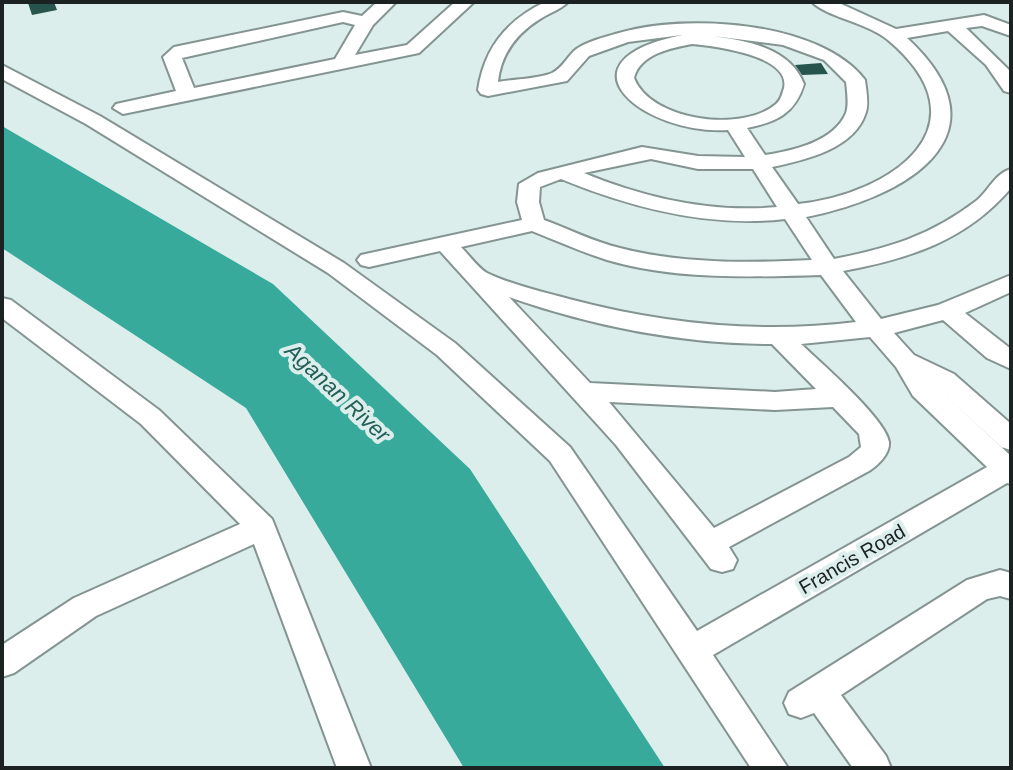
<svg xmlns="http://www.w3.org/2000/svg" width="1013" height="770" viewBox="0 0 1013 770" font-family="Helvetica,sans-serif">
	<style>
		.water { fill: #37aa9c }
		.building { fill: #27554e }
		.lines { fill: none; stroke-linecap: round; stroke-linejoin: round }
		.minor-casing { stroke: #839491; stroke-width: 4 }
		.minor { fill: #fff; fill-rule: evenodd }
		.labels { text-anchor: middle; stroke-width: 8; stroke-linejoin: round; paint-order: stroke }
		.street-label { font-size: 20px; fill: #1b2221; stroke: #dceeeb }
		.water-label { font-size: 22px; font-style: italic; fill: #215e56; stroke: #dceeeb }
	</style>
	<rect width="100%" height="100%" fill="#dceeeb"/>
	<path class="water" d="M 2,126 L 273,284 L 470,469 L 665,768 L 464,768 L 246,408 L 2,248 Z"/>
	<path class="building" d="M 33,2 L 54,2 L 57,10 L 32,15 L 28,3 Z
		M 821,63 L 828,74 L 802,75 L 795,65 Z"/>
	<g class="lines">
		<defs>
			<path id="minor" d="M 377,2 L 396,2 L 373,25 L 355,55 L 407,45 L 455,2 L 474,2 L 419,53 L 123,114 L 113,108 L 116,104 L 176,91 L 163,57 L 174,47 L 343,12 L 362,16 ZM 343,22 L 355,25 L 335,59 L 194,88 L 182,58 Z
				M 545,2 L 568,2 C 560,10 549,13 540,19 C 516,34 501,54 498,82 C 515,79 537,79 552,73 C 561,69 567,58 574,51 C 584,42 605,37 619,33 C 686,13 820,21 865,80 C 866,89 869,103 866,112 C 855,149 805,160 772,167 L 798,204 C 891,194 990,126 888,40 C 868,23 827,17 812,2 L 837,2 L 896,29 L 984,15 L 1011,25 L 1011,36 L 982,26 L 966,28 L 1011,72 L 1011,93 L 1004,91 L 986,65 L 948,31 L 907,38 C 1013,136 904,198 806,217 L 834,259 C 889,248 930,236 976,201 C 988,192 995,173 1011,169 L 1011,188 C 966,241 908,259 843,271 L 881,319 L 938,305 L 1011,275 L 1011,292 L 965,313 L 1011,349 L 1011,369 L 987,358 L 943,320 L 894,333 L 914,355 L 954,374 L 1011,424 L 1011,450 L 1001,447 L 935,386 L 1011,456 L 1011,484 L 1007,483 L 713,655 L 788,768 L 751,768 L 550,461 L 437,355 L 328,273 L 86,124 L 2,79 L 2,65 L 100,116 L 344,263 L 455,343 L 570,447 L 697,631 L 987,467 L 913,396 L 896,367 L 870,337 L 801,344 C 820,362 886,419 889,442 C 890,454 878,465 869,471 L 729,547 L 737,560 L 733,569 L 722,572 L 711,569 L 616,445 L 440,251 L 369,267 L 361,265 L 357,260 L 361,255 L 522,220 L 517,202 L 519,184 L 538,173 L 642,147 L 698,156 L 745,157 L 728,130 C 646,135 550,62 682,35 L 628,42 L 589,56 L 567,81 L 488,96 L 481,94 L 478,90 C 484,48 507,20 545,2 ZM 713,36 L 783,45 L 824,60 L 846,82 C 847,91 849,105 846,113 C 834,142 792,151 765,155 L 747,128 C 776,122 795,114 804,84 C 790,48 748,41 713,36 ZM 692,44 C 713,46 791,55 784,88 C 782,94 781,100 776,104 C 742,133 651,121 634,78 C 640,54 671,48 692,44 ZM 651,159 L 698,169 L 753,169 L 777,207 C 711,213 645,198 584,173 ZM 561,179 C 632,208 709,228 785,219 L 812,260 C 749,263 682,264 620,248 C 594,242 569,229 544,220 L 539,202 L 540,187 ZM 532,231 C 557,241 582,252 607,260 C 675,280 751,277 821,275 L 856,322 C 760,334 663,324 569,299 C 543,292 512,285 487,273 C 478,268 469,255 461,247 ZM 509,297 C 592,326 683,344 772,344 L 816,389 L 775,392 L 590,383 ZM 609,402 L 775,410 L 833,407 L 859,434 L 861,447 L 849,457 L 714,528 Z
				M 2,298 L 11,300 L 159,410 L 272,519 L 371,768 L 337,768 L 254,544 L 96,616 L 14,673 L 2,677 L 2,645 L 74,598 L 240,524 L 141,424 L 2,318 Z
				M 1000,570 L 1011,573 L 1011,599 L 1000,596 L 987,599 L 841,695 L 886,756 L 891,768 L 853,768 L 814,713 L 801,718 L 789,714 L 784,703 L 789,692 L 967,580 Z"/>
		</defs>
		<use href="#minor" class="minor-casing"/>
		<use href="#minor" class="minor"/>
	</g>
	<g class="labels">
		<g class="street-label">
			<text transform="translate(852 559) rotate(-30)" y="7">Francis Road</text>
		</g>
		<g class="water-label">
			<text transform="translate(338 392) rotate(43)" y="8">Aganan River</text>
		</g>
	</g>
	<rect width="1013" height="770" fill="none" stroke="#1b2221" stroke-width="8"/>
</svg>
